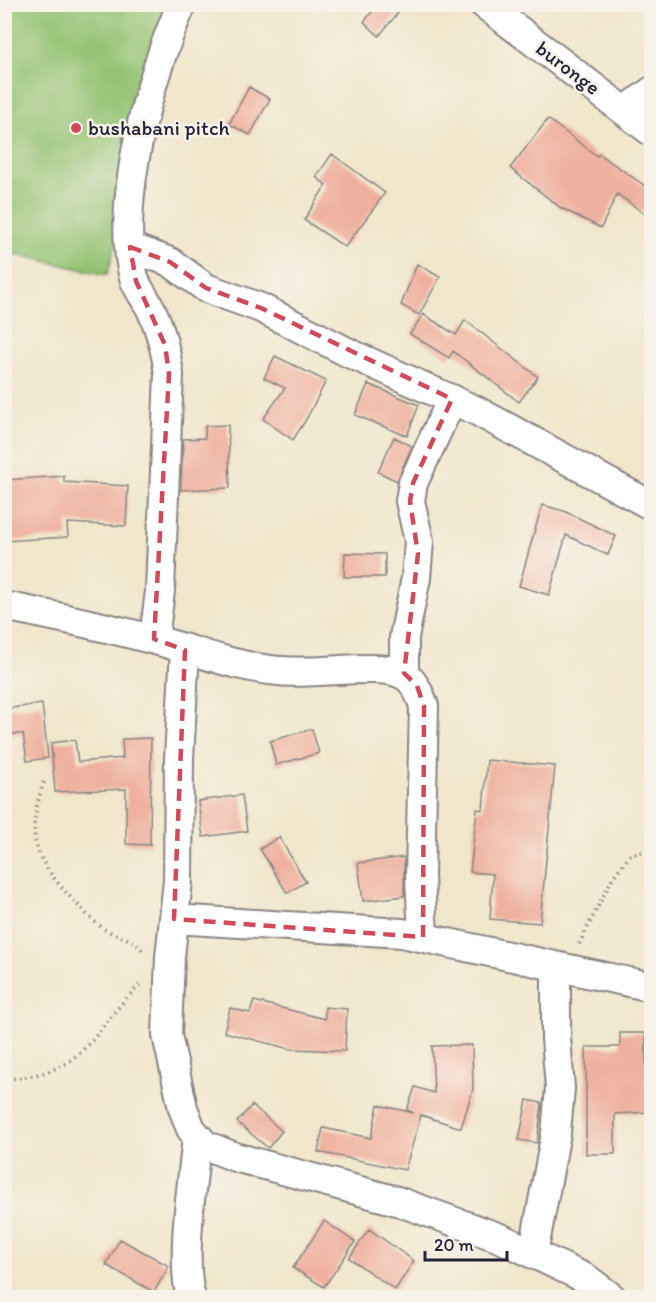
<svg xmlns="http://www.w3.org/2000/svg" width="656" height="1302" viewBox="0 0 656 1302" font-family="Itim,sans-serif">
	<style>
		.green { fill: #93c271; stroke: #5a7256; stroke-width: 1.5 }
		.building { fill: #efb19f }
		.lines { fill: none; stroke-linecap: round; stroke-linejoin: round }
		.minor-casing { stroke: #898483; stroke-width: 32 }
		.path { stroke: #898483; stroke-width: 4; stroke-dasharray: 1.5 4.5; stroke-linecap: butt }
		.minor { stroke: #fff; stroke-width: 28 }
		.marked { fill: none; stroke: #d1495b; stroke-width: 4.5; stroke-dasharray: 12 8; stroke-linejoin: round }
		.poi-dot { fill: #d1495b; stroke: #f7f3e8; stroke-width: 2 }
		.labels { text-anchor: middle; stroke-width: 5; stroke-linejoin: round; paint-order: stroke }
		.street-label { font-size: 21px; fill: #22223b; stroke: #f7f3e8 }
		.poi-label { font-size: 21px; fill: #22223b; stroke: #f7f3e8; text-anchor: start }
	</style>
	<rect width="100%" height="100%" fill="#f7f3e8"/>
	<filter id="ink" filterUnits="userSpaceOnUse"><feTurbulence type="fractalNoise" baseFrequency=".0167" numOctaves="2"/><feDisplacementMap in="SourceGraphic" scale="12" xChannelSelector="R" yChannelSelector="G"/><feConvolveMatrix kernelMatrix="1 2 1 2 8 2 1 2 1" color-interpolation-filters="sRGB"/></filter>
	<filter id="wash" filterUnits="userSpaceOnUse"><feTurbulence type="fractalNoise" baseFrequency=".008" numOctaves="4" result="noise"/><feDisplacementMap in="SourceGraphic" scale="24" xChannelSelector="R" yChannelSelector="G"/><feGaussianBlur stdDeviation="1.35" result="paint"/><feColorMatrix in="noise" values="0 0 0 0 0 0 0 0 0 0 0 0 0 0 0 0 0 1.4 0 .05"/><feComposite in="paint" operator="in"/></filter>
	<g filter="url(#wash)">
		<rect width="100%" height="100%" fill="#f0e6cb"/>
		<path class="green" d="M 5,5 L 183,5 L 107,275 L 5,252 Z"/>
		<g id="blocks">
			<path class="building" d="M 378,4 L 405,4 L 379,36 L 364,22 Z
				M 249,87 L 270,99 L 250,135 L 229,124 Z
				M 548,119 L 597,156 L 599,154 L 651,190 L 651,218 L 617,194 L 601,228 L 561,208 L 510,168 Z
				M 332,154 L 385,193 L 345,247 L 304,220 L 326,185 L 316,177 Z
				M 417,264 L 440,277 L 419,315 L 401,305 Z
				M 423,314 L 456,335 L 465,320 L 538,377 L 519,402 L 453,351 L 449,358 L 410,334 Z
				M 275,356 L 326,381 L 307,418 L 293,440 L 263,419 L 285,388 L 264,378 Z
				M 368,384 L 419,405 L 407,436 L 355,415 Z
				M 228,425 L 230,488 L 181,490 L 183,439 L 205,438 L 205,426 Z
				M 394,437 L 412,446 L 397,481 L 378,472 Z
				M 64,476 L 64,482 L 128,486 L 126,526 L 67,523 L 68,537 L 4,541 L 4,480 Z
				M 542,505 L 564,511 L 616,536 L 608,555 L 566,535 L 549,595 L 519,586 Z
				M 345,553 L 385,554 L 385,577 L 344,577 Z
				M 42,704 L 48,758 L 27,761 L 23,734 L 4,734 L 4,709 Z
				M 312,729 L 319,753 L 276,765 L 270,741 Z
				M 151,738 L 150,845 L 126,844 L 126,789 L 55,792 L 51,743 L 75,740 L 78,762 L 123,758 L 122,739 Z
				M 487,760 L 555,766 L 540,923 L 490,919 L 493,874 L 470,872 L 477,809 L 483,810 Z
				M 242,795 L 247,831 L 203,837 L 198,801 Z
				M 279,837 L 306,882 L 287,893 L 260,849 Z
				M 404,857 L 404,896 L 363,901 L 358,863 Z
				M 254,1001 L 325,1019 L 325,1007 L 347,1009 L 345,1051 L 290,1049 L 224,1032 L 230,1008 L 250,1013 Z
				M 620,1033 L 646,1033 L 646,1090 L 651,1090 L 651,1112 L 615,1114 L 615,1154 L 586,1154 L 586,1047 L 620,1047 Z
				M 472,1045 L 473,1089 L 461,1128 L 421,1115 L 405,1170 L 318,1152 L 323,1128 L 371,1138 L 378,1105 L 414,1113 L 407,1110 L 415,1087 L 434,1093 L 432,1046 Z
				M 527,1100 L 542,1103 L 537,1143 L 519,1140 Z
				M 252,1105 L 282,1131 L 268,1148 L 237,1122 Z
				M 324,1221 L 355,1242 L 324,1287 L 293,1268 Z
				M 369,1229 L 414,1261 L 395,1290 L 349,1258 Z
				M 120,1239 L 169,1266 L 154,1292 L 106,1265 Z"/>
		</g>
	</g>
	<g filter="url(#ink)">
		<use href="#blocks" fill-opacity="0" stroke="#898483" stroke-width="1.5"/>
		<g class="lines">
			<defs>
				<path id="minor" d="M 484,4 L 652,132
					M 625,111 L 652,91
					M 130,247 L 170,262 L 206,288 L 261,308 L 349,353 L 477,411 L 652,506
					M 4,606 C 54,616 103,626 151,639 C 191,649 229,665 270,670 C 305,675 340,668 375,669 C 405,670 414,677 424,706 L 420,876 L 423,937
					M 154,639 L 160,591 L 169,374 C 166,351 161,330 151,309 C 146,300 139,290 135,281 C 113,207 150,73 182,4
					M 185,650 L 179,758 L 178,880 L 170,957 L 167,1035 L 183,1108 L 191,1129 L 205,1145 L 235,1157 L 397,1201 L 500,1238 L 587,1279 L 612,1298
					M 404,673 L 404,637 L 416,578 L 418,554 L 419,541 L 410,501 L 413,483 L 452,399
					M 174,919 L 402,933 L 652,987
					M 533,1254 L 556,1133 L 560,1088 L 556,1038 L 556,967
					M 191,1298 C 180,1258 193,1179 197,1136"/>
			</defs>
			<use href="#minor" class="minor-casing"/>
			<path class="path" d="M 44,782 C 24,838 35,860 75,902 C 84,911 94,923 106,930 C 118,937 133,937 142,950
				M 579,944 L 613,877 L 631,854 L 652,851
				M 7,1079 C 91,1073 89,1031 141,984"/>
			<use href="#minor" class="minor"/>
		</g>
	</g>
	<path class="marked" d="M 130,247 L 170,262 L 206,288 L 261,308 L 452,399 L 413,483 L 410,501 L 418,554 L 404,673 L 417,686 L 424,706 L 423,937 L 174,919 L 185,650 L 154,639 L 169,374 L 165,345 L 136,281 Z"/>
	<circle class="poi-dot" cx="76" cy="128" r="6"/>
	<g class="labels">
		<g class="street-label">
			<text transform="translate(568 68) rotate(37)" y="7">buronge</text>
		</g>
		<g class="poi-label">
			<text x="88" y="135">bushabani pitch</text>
		</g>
	</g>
	<rect width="656" height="1302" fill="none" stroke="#f7f3e8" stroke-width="24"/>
	<path d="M425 1251v9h82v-9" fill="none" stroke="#22223b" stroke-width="3"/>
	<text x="434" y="1251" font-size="18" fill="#22223b" stroke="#f7f3e8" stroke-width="4.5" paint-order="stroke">20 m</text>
</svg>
